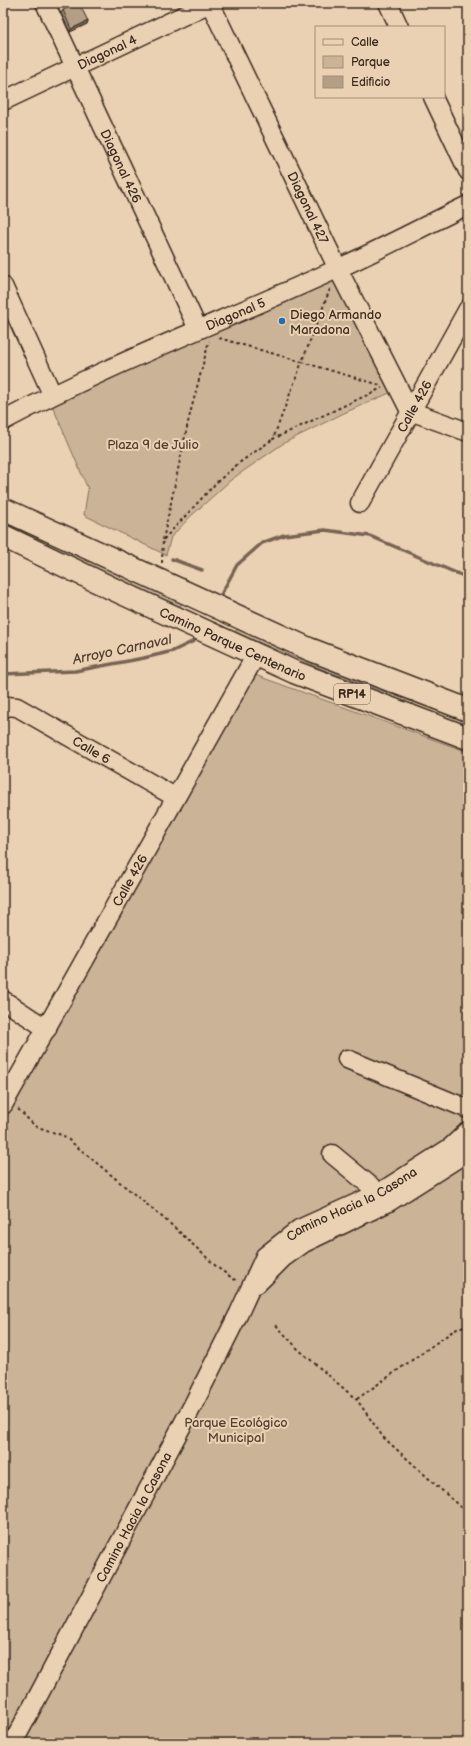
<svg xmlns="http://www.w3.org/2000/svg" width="471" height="1746" viewBox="0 0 471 1746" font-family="'Balsamiq Sans',sans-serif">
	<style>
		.green { fill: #cbb398; stroke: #836e5b }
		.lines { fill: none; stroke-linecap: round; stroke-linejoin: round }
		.stream { stroke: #786452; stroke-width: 3.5 }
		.minor-casing { stroke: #3b2a1e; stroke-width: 21 }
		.major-casing { stroke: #3b2a1e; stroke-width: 25 }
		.path { stroke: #3b2a1e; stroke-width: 2; stroke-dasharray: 3 3; stroke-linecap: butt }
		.minor { stroke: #ebd1b3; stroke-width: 18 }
		.major { stroke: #ebd1b3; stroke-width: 22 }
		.wall { fill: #9b8872; stroke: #3b2a1e }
		.shaded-wall { fill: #7e6f5d; stroke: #3b2a1e }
		.building { fill: #b49e85; stroke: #3b2a1e }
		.poi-dot { fill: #1f6fb2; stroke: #ebd1b3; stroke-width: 1.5 }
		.labels { text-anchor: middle; stroke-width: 4; stroke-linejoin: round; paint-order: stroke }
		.shield { fill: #ebd1b3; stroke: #705c4b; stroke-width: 1 }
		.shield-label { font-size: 12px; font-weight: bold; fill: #3b2a1e }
		.street-label { font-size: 13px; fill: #3b2a1e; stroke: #ebd1b3 }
		.poi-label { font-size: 13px; fill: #3b2a1e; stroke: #ebd1b3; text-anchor: start }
		.park-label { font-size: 13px; fill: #513f30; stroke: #ebd1b3 }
		.water-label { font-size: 14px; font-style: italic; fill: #4f3d2f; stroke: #ebd1b3 }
	</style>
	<rect width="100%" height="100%" fill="#ebd1b3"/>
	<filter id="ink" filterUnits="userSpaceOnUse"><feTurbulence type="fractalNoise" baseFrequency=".025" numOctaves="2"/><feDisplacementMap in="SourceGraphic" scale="8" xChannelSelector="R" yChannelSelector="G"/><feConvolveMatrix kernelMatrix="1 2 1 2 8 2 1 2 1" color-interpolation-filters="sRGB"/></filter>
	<g filter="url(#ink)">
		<path class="green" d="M 334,274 L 392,392 L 344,413 L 284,443 L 232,479 L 191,516 L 171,537 L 166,555 L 84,515 L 88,489 L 52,405 Z
			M 3,517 L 183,603 L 178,608 L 3,527 Z
			M 239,629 L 468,715 L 468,722 L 327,671 L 234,632 Z
			M 255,675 L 468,752 L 468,1743 L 3,1743 L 3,1116 Z"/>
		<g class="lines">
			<path class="stream" d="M 172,559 L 202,570
				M 218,600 L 237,565 L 262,543 L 284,535 L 325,530 L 370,536 L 468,578
				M 3,674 L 75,671 L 144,658 L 173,651 L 194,641 L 199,636"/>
			<defs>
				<g id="minor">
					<path id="s1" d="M 45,3 L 198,329"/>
					<path id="s2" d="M 210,3 L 338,269 L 410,411 L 468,432"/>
					<path d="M 388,3 L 399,27"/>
					<path d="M 433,97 L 468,171"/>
					<path id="s3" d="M 3,101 L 210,3"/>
					<path d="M 3,286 L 52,394"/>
					<path id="s4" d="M 3,421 C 111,363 226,320 337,269 C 381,249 424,226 468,205"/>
					<path id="s5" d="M 360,503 L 468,309"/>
					<path id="s6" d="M 3,709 L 7,706 L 17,707 L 175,797"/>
					<path d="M 3,1000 L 47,1029"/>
					<path d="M 347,1059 L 468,1109"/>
					<path id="s7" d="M 3,1105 L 256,655"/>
					<path d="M 332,1154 L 379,1193"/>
					<path d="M 257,1284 L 283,1258 L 304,1243 L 389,1202 L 455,1160 L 468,1148"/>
					<path id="s8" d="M 13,1743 L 193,1405 L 239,1313 L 265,1256 L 299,1229 L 379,1193 L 451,1147 L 468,1131"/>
				</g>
				<g id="major">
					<path d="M 3,509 L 309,649 L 468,710"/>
					<path id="s9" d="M 3,536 L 111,588 L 294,672 L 468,738"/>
				</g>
			</defs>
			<use href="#minor" class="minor-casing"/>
			<use href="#major" class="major-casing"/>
			<path class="path" d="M 330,289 L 302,362 L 380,385
				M 219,338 L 302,362 L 273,439 L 382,388
				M 163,540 L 189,418 L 209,341
				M 162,563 L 163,540 L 217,482 L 239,463 L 273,439
				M 18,1109 L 35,1126 L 64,1136 L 174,1227 L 218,1268 L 238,1282
				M 276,1325 L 298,1349 L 357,1400 L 383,1437 L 468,1514
				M 357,1399 L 453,1331 L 468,1324"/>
			<use href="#minor" class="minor"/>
			<use href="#major" class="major"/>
		</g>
		<path class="wall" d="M 63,10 L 88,21 L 87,24 L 70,32 L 61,13 Z"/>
		<path class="shaded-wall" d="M 88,21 L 87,24 L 70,32 L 71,29 Z"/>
		<path class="building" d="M 78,3 L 79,3 L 88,21 L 71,29 L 63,10 Z"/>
	</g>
	<circle class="poi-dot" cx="282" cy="321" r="4"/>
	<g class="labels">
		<rect class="shield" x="334" y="684" width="36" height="20" rx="3"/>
		<g class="shield-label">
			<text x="352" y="698">RP14</text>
		</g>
		<g class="street-label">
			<text dy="5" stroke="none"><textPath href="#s3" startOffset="115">Diagonal 4</textPath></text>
			<text dy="5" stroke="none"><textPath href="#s1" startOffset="180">Diagonal 426</textPath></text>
			<text dy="5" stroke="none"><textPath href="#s2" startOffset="227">Diagonal 427</textPath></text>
			<text dy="5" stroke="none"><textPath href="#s4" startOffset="256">Diagonal 5</textPath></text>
			<text dy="5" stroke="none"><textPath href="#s5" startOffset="111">Calle 426</textPath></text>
			<text dy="5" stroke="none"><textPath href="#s9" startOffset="254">Camino Parque Centenario</textPath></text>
			<text dy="5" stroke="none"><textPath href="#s6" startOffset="101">Calle 6</textPath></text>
			<text dy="5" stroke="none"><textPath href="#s7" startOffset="258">Calle 426</textPath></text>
			<text dy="5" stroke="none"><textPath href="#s8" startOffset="650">Camino Hacia la Casona</textPath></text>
			<text dy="5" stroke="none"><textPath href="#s8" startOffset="256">Camino Hacia la Casona</textPath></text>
		</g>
		<g class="poi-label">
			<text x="290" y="319">Diego Armando<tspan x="290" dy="15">Maradona</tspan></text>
		</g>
		<g class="park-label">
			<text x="153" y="449">Plaza 9 de Julio</text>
			<text x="236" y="1427">Parque Ecológico<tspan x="236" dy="15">Municipal</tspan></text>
		</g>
		<g class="water-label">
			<text transform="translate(122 649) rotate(-12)" y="5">Arroyo Carnaval</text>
		</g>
	</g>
	<rect width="471" height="1746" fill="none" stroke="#ebd1b3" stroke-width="16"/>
	<rect x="8" y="8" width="455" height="1730" fill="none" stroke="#3b2a1e" stroke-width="1.5" filter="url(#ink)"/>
	<rect x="315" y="26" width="130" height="72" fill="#ebd1b3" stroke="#a58e77"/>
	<rect x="323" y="39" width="20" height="6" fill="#ebd1b3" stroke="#a58e77"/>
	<text x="351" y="46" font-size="12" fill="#3b2a1e">Calle</text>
	<rect x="323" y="56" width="20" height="12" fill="#cbb398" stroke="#a58e77"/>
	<text x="351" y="66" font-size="12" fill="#3b2a1e">Parque</text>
	<rect x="323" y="76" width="20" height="12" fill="#b49e85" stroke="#a58e77"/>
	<text x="351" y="86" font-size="12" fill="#3b2a1e">Edificio</text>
</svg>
